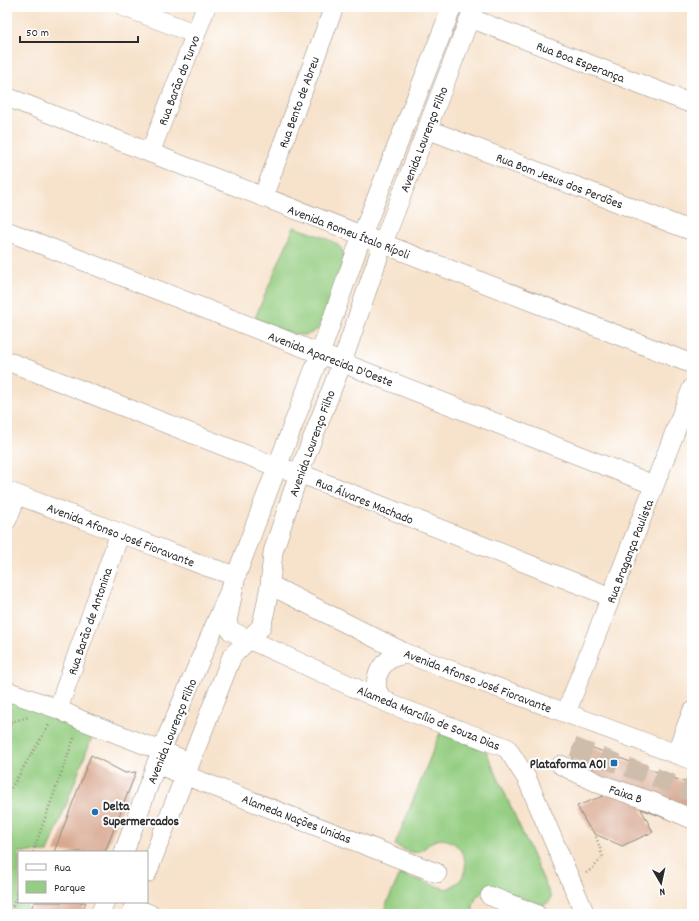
<svg xmlns="http://www.w3.org/2000/svg" width="699" height="921" viewBox="0 0 699 921" font-family="Dekko,sans-serif">
	<style>
		.green { fill: #95ce82; stroke: #607c56 }
		.building { fill: #d7a68d }
		.lines { fill: none; stroke-linecap: round; stroke-linejoin: round }
		.minor-tunnel { stroke: #cebdab; stroke-width: 19; stroke-dasharray: 19 10; stroke-linecap: butt }
		.minor-casing { stroke: #91867b; stroke-width: 20 }
		.path { stroke: #91867b; stroke-width: 2.5; stroke-dasharray: 1 3; stroke-linecap: butt }
		.minor { stroke: #fff; stroke-width: 19 }
		.poi-dot { fill: #1f6fb2; stroke: #fff; stroke-width: 1.5 }
		.labels { text-anchor: middle; stroke-width: 4; stroke-linejoin: round; paint-order: stroke }
		.street-label { font-size: 13px; fill: #2b2b2b; stroke: #fff }
		.poi-label { font-size: 13px; font-weight: bold; fill: #2b2b2b; stroke: #fff; text-anchor: end }
	</style>
	<rect width="100%" height="100%" fill="#fff"/>
	<filter id="ink" filterUnits="userSpaceOnUse"><feTurbulence type="fractalNoise" baseFrequency=".025" numOctaves="2"/><feDisplacementMap in="SourceGraphic" scale="8" xChannelSelector="R" yChannelSelector="G"/><feConvolveMatrix kernelMatrix="1 2 1 2 8 2 1 2 1" color-interpolation-filters="sRGB"/></filter>
	<filter id="wash" filterUnits="userSpaceOnUse"><feTurbulence type="fractalNoise" baseFrequency=".012" numOctaves="4" result="noise"/><feDisplacementMap in="SourceGraphic" scale="16" xChannelSelector="R" yChannelSelector="G"/><feGaussianBlur stdDeviation="0.9" result="paint"/><feColorMatrix in="noise" values="0 0 0 0 0 0 0 0 0 0 0 0 0 0 0 0 0 1.4 0 .05"/><feComposite in="paint" operator="in"/></filter>
	<g filter="url(#wash)">
		<rect width="100%" height="100%" fill="#f7e2cb"/>
		<path class="green" d="M 294,227 C 305,231 333,239 340,247 C 343,252 344,257 345,262 L 319,328 C 314,332 308,335 302,335 C 290,335 267,323 255,318 Z
			M 7,699 L 94,732 L 48,852 L 19,852 L 19,902 L 28,902 L 24,914 L 16,914 L 7,897 Z
			M 440,733 L 486,751 L 551,897 C 550,902 547,904 542,905 L 493,887 C 480,891 471,900 473,914 L 382,914 L 400,874 L 446,889 C 454,886 461,882 464,873 C 470,857 455,835 436,840 C 429,842 425,850 418,852 C 411,854 401,848 395,845 Z"/>
		<g id="blocks">
			<path class="building" d="M 585,745 L 692,785 L 692,828 L 641,809 L 653,832 L 622,846 L 595,834 L 588,826 L 577,806 L 608,794 L 571,780 L 573,747 Z
				M 91,755 L 125,773 L 136,772 L 105,852 L 54,852 Z
				M 34,902 L 86,902 L 81,914 L 29,914 Z"/>
		</g>
	</g>
	<g filter="url(#ink)">
		<use href="#blocks" fill-opacity="0" stroke="#91867b" stroke-width="1"/>
		<g class="lines">
			<path class="minor-tunnel" d="M 573,747 L 649,775 L 692,792"/>
			<defs>
				<path id="minor" d="M 125,7 L 196,34
					M 470,18 L 692,104
					M 7,97 L 692,364
					M 427,129 L 692,231
					M 150,153 L 206,7
					M 263,197 L 334,7
					M 7,231 L 654,485
					M 7,361 L 277,467 L 299,473 L 611,597
					M 7,491 L 120,533 L 205,566 L 236,576 L 227,622 L 231,631 L 390,704 L 507,748 L 527,779 L 585,914
					M 7,520 L 17,495
					M 270,585 L 407,654 L 692,760
					M 7,691 L 58,709 L 81,720 L 190,762
					M 389,703 C 385,700 380,697 378,692 C 376,687 376,682 377,677 C 382,661 392,656 407,654
					M 58,709 L 120,533
					M 566,713 L 692,388
					M 676,753 L 692,712
					M 156,764 L 437,873
					M 561,765 L 600,784 L 653,802 L 692,819
					M 124,852 L 161,751 L 236,576 L 277,467 L 320,354 L 362,235 L 452,7
					M 147,873 L 232,656 L 261,627 L 265,611 L 270,585 L 273,552 L 299,473 L 342,363 L 383,243 L 474,7
					M 490,896 L 536,914
					M 133,907 L 150,914
					M 100,914 L 105,902"/>
			</defs>
			<use href="#minor" class="minor-casing"/>
			<path class="path" d="M 7,723 L 29,717
				M 7,795 L 50,723
				M 33,852 L 75,735
				M 586,873 L 593,868 L 603,857 L 595,834
				M 10,914 L 19,889"/>
			<use href="#minor" class="minor"/>
		</g>
	</g>
	<g class="poi-dot">
		<rect x="610" y="759" width="8" height="8" rx="2"/>
		<circle cx="95" cy="812" r="4"/>
	</g>
	<g class="labels">
		<g class="street-label">
			<text transform="translate(581 61) rotate(21)" y="5">Rua Boa Esperança</text>
			<text transform="translate(178 80) rotate(-69)" y="5">Rua Barão do Turvo</text>
			<text transform="translate(298 102) rotate(-70)" y="5">Rua Bento de Abreu</text>
			<text transform="translate(423 139) rotate(-69)" y="5">Avenida Lourenço Filho</text>
			<text transform="translate(560 180) rotate(21)" y="5">Rua Bom Jesus dos Perdões</text>
			<text transform="translate(349 231) rotate(21)" y="5">Avenida Romeu Ítalo Rípoli</text>
			<text transform="translate(331 358) rotate(21)" y="5">Avenida Aparecida D'Oeste</text>
			<text transform="translate(311 443) rotate(-70)" y="5">Avenida Lourenço Filho</text>
			<text transform="translate(365 500) rotate(22)" y="5">Rua Álvares Machado</text>
			<text transform="translate(121 534) rotate(21)" y="5">Avenida Afonso José Fioravante</text>
			<text transform="translate(629 551) rotate(-69)" y="5">Rua Bragança Paulista</text>
			<text transform="translate(89 621) rotate(-71)" y="5">Rua Barão de Antonina</text>
			<text transform="translate(478 680) rotate(21)" y="5">Avenida Afonso José Fioravante</text>
			<text transform="translate(429 717) rotate(22)" y="5">Alameda Marcílio de Souza Dias</text>
			<text transform="translate(171 731) rotate(-68)" y="5">Avenida Lourenço Filho</text>
			<text transform="translate(626 793) rotate(19)" y="5">Faixa B</text>
			<text transform="translate(297 818) rotate(21)" y="5">Alameda Nações Unidas</text>
		</g>
		<g class="poi-label">
			<text x="606" y="768">Plataforma A01</text>
			<text x="103" y="810" text-anchor="start">Delta<tspan x="103" dy="15">Supermercados</tspan></text>
		</g>
	</g>
	<rect width="699" height="921" fill="none" stroke="#fff" stroke-width="24"/>
	<rect x="18" y="851" width="130" height="52" fill="#ffffff" stroke="#aaaaaa"/>
	<rect x="26" y="864" width="20" height="6" fill="#ffffff" stroke="#aaaaaa"/>
	<text x="54" y="871" font-size="12" fill="#2b2b2b">Rua</text>
	<rect x="26" y="881" width="20" height="12" fill="#95ce82" stroke="#aaaaaa"/>
	<text x="54" y="891" font-size="12" fill="#2b2b2b">Parque</text>
	<g transform="translate(661 883) rotate(171)" stroke="#ffffff" stroke-width="3" paint-order="stroke">
	<path d="M0-3L7 15L0 10L-7 15Z" fill="#2b2b2b"/>
	<text y="-6" font-size="11" font-weight="bold" text-anchor="middle" fill="#2b2b2b">N</text>
	</g>
	<path d="M20 36v6h118v-6" fill="none" stroke="#2b2b2b" stroke-width="2"/>
	<text x="26" y="36" font-size="12" fill="#2b2b2b" stroke="#ffffff" stroke-width="3" paint-order="stroke">50 m</text>
</svg>
